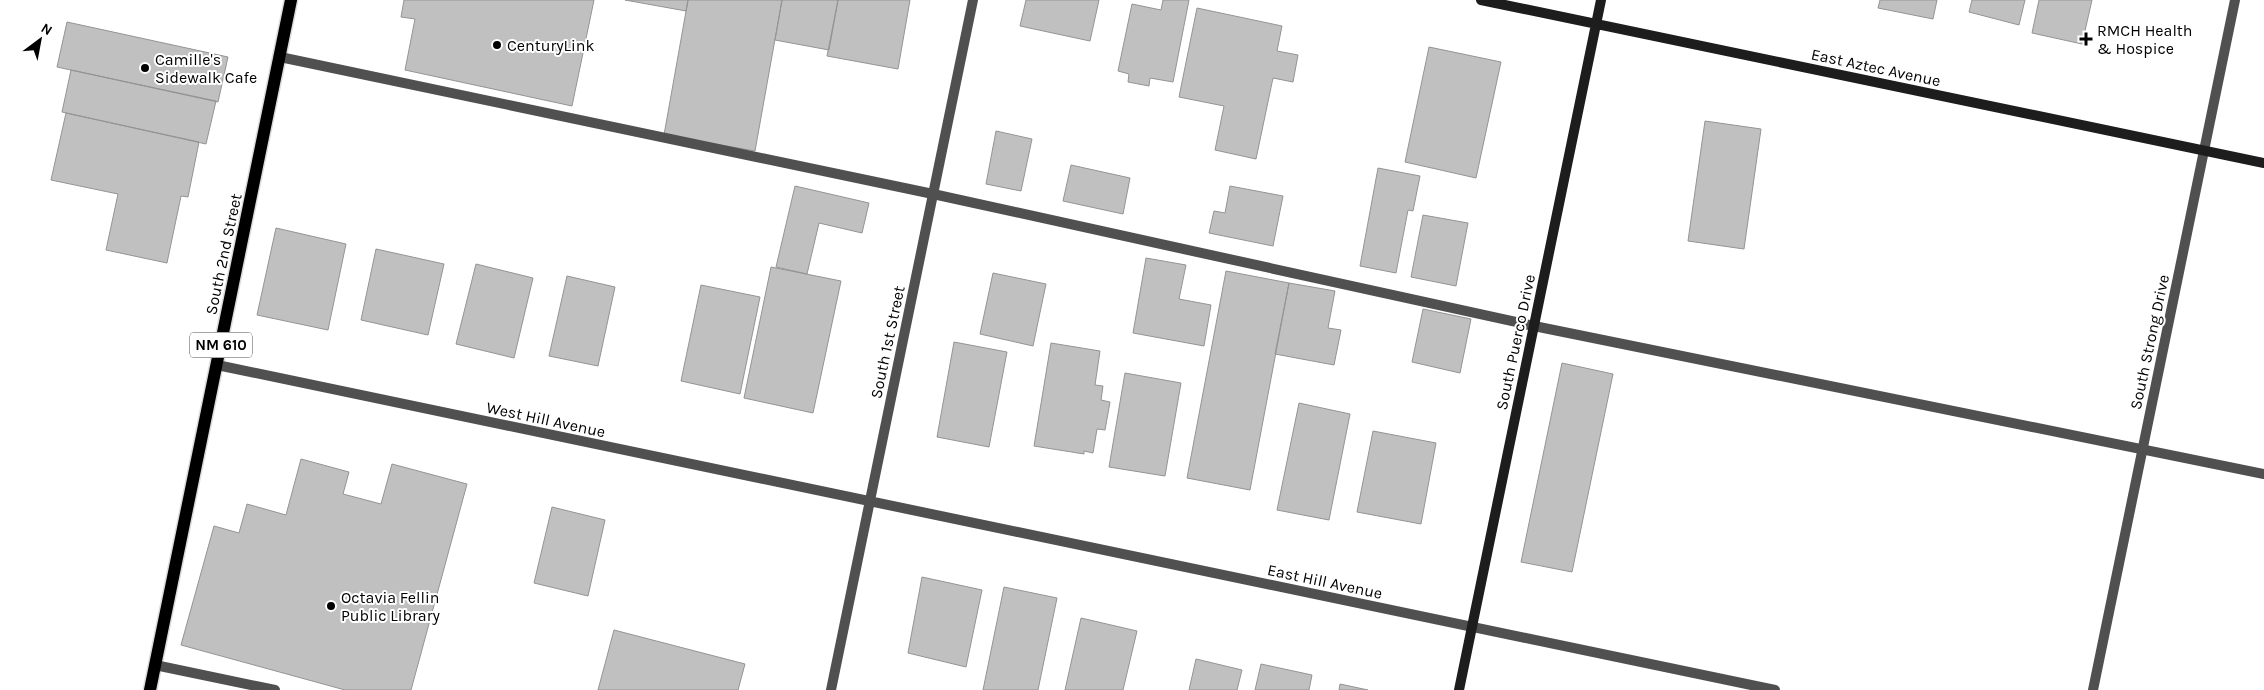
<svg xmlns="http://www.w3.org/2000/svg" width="2264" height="690" viewBox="0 0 2264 690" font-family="Karla,sans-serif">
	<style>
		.building { fill: #c0c0c0; stroke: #949494 }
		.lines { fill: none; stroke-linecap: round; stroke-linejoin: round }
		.primary-casing { stroke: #dbdbdb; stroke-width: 15 }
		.lane { stroke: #505050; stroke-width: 10 }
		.street { stroke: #505050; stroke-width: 10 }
		.secondary { stroke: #1d1d1d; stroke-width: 10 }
		.primary { stroke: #000; stroke-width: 12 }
		.poi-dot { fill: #000; stroke: #fff; stroke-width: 2 }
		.labels { text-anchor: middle; stroke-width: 4; stroke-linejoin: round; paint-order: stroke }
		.shield { fill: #fff; stroke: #4c4c4c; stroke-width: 1 }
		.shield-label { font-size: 15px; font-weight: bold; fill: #000 }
		.poi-label { font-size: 16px; fill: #000; stroke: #fff; text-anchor: start }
		.street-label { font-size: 16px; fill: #000; stroke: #fff }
	</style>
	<rect width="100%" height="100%" fill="#fff"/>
	<path class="building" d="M 404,0 L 594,0 L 572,106 L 405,70 L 415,19 L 401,17 Z
		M 625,0 L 688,0 L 686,11 Z
		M 688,0 L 782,0 L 755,151 L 664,135 Z
		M 782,0 L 838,0 L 829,50 L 775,40 Z
		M 838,0 L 910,0 L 898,69 L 827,56 Z
		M 1026,0 L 1099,0 L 1090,41 L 1020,26 Z
		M 1163,0 L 1189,0 L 1173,82 L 1150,78 L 1149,86 L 1128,82 L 1129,74 L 1118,71 L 1132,4 L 1161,10 Z
		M 1880,0 L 1937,0 L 1933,19 L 1878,8 Z
		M 1972,0 L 2025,0 L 2019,25 L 1969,12 Z
		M 2039,0 L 2092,0 L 2082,44 L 2032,33 Z
		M 1197,8 L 1282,26 L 1277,51 L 1298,55 L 1293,82 L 1273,78 L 1256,159 L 1215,150 L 1224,106 L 1179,97 Z
		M 67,22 L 228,57 L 218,102 L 57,67 Z
		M 1429,47 L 1501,62 L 1476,178 L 1405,162 Z
		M 71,70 L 216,101 L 206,144 L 62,112 Z
		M 66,113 L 199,142 L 188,197 L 181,196 L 167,263 L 106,250 L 118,194 L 51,180 Z
		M 1705,121 L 1761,129 L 1744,249 L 1688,241 Z
		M 996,131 L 1032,139 L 1021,191 L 986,184 Z
		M 1071,165 L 1130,178 L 1123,214 L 1063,201 Z
		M 1378,168 L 1420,176 L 1413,211 L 1408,210 L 1396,273 L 1360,266 Z
		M 795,186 L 869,203 L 862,233 L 819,223 L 807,274 L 776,267 Z
		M 1230,186 L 1283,196 L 1273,246 L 1209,233 L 1214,211 L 1225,213 Z
		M 1423,215 L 1468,223 L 1456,286 L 1411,277 Z
		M 276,228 L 346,244 L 328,330 L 257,315 Z
		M 376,249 L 444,264 L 428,335 L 361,320 Z
		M 1146,258 L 1186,265 L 1179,299 L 1211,305 L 1204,346 L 1133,333 Z
		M 476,264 L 533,278 L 514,358 L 456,344 Z
		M 771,267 L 841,281 L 813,413 L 744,398 Z
		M 1226,271 L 1289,283 L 1250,490 L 1187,478 Z
		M 993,273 L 1046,284 L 1033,346 L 980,334 Z
		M 567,276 L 615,287 L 598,366 L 549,356 Z
		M 1289,283 L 1335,291 L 1328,328 L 1341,330 L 1334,365 L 1275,354 Z
		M 701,285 L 760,297 L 740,394 L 681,381 Z
		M 1423,309 L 1471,319 L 1460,373 L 1412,362 Z
		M 954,342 L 1007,352 L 989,447 L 937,437 Z
		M 1051,343 L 1100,351 L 1095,385 L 1103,386 L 1101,400 L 1110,402 L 1105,430 L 1097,429 L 1093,453 L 1084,451 L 1084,454 L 1034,446 Z
		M 1562,363 L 1613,374 L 1572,572 L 1521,562 Z
		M 1125,373 L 1181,383 L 1165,476 L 1109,467 Z
		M 1299,403 L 1350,414 L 1329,520 L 1277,510 Z
		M 1373,431 L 1436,443 L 1421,524 L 1357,512 Z
		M 301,459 L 349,472 L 343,494 L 381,504 L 392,464 L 467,484 L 411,690 L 345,690 L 181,645 L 214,526 L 239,533 L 247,504 L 286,515 Z
		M 552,507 L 605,520 L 588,596 L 534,583 Z
		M 922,577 L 982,590 L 966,667 L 908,653 Z
		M 1004,587 L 1057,598 L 1038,690 L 983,690 Z
		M 1081,618 L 1137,631 L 1123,690 L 1065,690 Z
		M 614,630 L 745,664 L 738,690 L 598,690 Z
		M 1196,659 L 1242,670 L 1237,690 L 1189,690 Z
		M 1261,664 L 1312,675 L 1309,690 L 1255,690 Z
		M 1340,684 L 1368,690 L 1339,690 Z"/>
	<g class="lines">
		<defs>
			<path id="primary" d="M 150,690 L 291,0"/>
		</defs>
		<use href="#primary" class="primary-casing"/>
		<path class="lane" d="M 280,57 L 933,194 L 1534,326 L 2264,474
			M 155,665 L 275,690"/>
		<path class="street" d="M 217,365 L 1775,690
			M 831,690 L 973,0
			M 2093,690 L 2235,0"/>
		<path class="secondary" d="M 1481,0 L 2264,163
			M 1459,690 L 1601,0"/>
		<use href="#primary" class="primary"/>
	</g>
	<g class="poi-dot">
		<path d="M2083.5 31.5h5v5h5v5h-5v5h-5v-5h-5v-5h5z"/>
		<circle cx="497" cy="45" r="5"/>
		<circle cx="145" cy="68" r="5"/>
		<circle cx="331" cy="606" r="5"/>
	</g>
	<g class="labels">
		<rect class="shield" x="190" y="332.5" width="62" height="25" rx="4"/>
		<g class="shield-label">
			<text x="221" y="350">NM 610</text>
		</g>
		<g class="poi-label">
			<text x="2097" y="36">RMCH Health<tspan x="2097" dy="18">&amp; Hospice</tspan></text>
			<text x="507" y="51">CenturyLink</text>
			<text x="155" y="65">Camille's<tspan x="155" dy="18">Sidewalk Cafe</tspan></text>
			<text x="341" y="603">Octavia Fellin<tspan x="341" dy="18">Public Library</tspan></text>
		</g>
		<g class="street-label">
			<text transform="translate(1876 67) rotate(12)" y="6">East Aztec Avenue</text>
			<text transform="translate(223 254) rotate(-78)" y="6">South 2nd Street</text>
			<text transform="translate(887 342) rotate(-78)" y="6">South 1st Street</text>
			<text transform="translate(1515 342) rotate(-78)" y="6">South Puerco Drive</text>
			<text transform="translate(2149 342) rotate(-78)" y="6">South Strong Drive</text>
			<text transform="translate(546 419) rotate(12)" y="6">West Hill Avenue</text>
			<text transform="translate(1325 581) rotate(12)" y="6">East Hill Avenue</text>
		</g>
	</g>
	<g transform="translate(40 40) rotate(32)" stroke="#ffffff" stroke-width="4" paint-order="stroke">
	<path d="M0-4L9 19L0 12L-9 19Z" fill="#000000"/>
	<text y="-8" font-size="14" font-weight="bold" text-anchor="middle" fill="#000000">N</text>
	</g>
</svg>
